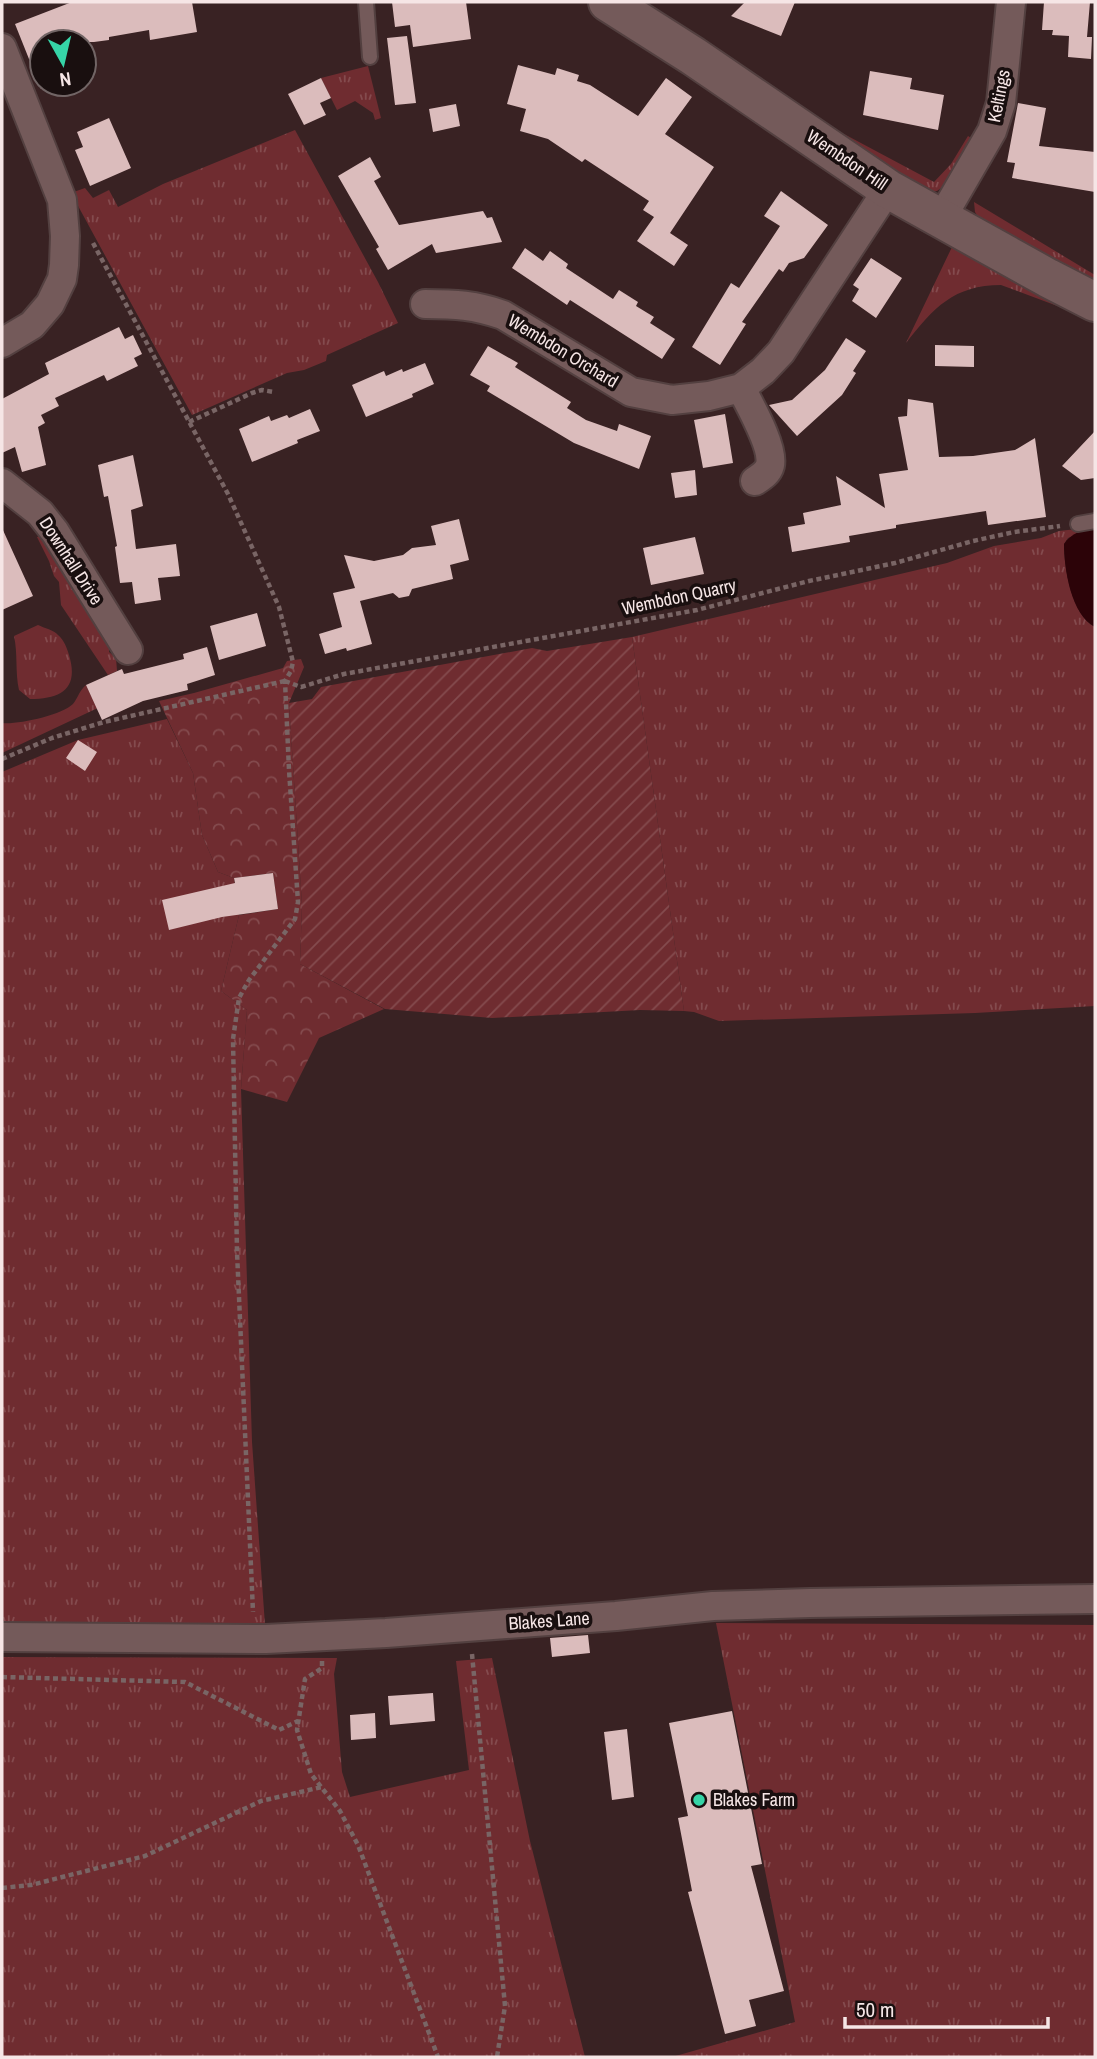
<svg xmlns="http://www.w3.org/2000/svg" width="1097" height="2059" viewBox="0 0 1097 2059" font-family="'Archivo Narrow',sans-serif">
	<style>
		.grass { fill: url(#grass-tufts) }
		.forest { fill: url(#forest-crowns) }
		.garden { fill: url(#garden-furrows) }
		.water { fill: #2c0308 }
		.building { fill: #dbbcbc }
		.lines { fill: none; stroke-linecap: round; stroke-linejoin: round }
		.service-casing { stroke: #534040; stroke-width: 18 }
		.minor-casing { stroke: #534040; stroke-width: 32 }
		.secondary-casing { stroke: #534040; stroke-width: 42 }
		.path { stroke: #796565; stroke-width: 4.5; stroke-dasharray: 5 3.5; stroke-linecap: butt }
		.service { stroke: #745a5a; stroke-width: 14 }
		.minor { stroke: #745a5a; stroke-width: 28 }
		.secondary { stroke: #745a5a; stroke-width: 38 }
		.poi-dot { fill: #36d4a7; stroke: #190f0f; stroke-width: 2.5 }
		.labels { text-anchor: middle; stroke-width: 7; stroke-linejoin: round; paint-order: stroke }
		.street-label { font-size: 18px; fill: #f6e6e6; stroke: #190f0f }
		.poi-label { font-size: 18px; fill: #f6e6e6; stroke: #190f0f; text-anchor: start }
	</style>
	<defs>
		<pattern id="grass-tufts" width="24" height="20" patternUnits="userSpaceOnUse" patternTransform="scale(1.75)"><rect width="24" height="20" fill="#6f2c30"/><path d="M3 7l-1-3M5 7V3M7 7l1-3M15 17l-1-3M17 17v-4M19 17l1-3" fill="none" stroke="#844b4e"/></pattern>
		<pattern id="forest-crowns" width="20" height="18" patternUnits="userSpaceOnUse" patternTransform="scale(1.75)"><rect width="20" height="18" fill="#6f2c30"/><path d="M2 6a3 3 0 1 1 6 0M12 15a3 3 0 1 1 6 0" fill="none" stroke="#844b4e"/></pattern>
		<pattern id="garden-furrows" width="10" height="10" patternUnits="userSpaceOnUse" patternTransform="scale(1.75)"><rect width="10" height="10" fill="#6f2c30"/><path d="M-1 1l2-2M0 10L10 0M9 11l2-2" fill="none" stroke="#844b4e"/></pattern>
	</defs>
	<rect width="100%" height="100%" fill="#392223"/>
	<path class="grass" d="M 368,66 L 381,118 L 375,120 L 373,113 L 355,101 L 337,110 L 321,78 Z
		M 295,130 L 378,282 L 398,323 L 327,355 L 326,361 L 304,370 L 287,373 L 192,415 L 71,193 L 85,188 L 93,198 L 109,190 L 118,207 L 163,184 Z
		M 844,134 L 934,182 L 951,164 L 968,136 L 974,140 L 945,185 L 937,191 L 926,192 L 840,140 Z
		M 974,202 L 1095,275 L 1095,287 L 979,218 L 975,212 Z
		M 952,247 L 1092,319 L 1001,285 C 954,285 933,308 906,343 Z
		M 1095,527 L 1068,538 L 1064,544 C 1064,568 1072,616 1095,627 L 1095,1006 L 975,1013 L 719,1021 L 694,1012 L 684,1011 L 632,637 L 947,563 L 994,546 L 1041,538 L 1059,531 Z
		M 43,535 L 46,536 L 109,648 L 109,652 L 116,658 L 117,671 L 108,675 L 61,605 L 59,582 L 54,576 L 49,561 L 37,537 Z
		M 38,625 C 44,628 54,630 58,635 C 64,640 67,648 69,655 C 79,688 62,699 30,699 L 19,690 C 15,672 18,654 14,636 Z
		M 86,685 L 95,704 L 106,699 L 102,706 L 2,753 L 2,723 C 17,725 62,715 73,704 C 78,698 79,691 86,685 Z
		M 167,719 L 193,773 L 202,835 L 218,872 L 234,878 L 239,915 L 221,991 L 247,1010 L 241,1089 L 252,1442 L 266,1639 L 4,1628 L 2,1604 L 2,772 L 78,740 Z
		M 716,1623 L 1095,1625 L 1095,2057 L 672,2057 L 795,2022 Z
		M 2,1657 L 337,1658 L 334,1674 L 342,1772 L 350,1797 L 469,1770 L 456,1661 L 492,1658 L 530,1841 L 585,2057 L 2,2057 Z"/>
	<path class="forest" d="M 301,659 L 304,667 L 289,703 L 302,905 L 300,964 L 384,1009 L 319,1038 L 287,1102 L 241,1089 L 247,1010 L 221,991 L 239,915 L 278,909 L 273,873 L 234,878 L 218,872 L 202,835 L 193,773 L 159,701 L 194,693 L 283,668 L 287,661 Z"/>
	<path class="garden" d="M 632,637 L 684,1011 L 640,1010 L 492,1018 L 385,1009 L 300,964 L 302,905 L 289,703 L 312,699 L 321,687 L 532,648 L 547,651 Z"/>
	<path class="water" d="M 1095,527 L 1095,627 C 1071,615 1064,569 1064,544 C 1071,533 1083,530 1095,527 Z"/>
	<path class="building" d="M 72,2 L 192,2 L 197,32 L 150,40 L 149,30 L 109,37 L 109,40 L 94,42 L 42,42 L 41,89 L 15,24 Z
		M 392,2 L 466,2 L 471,39 L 413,47 L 410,25 L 395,27 Z
		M 745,2 L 795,2 L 781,36 L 731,16 Z
		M 1044,2 L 1090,2 L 1087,37 L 1052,35 L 1053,30 L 1042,30 Z
		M 407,36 L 416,103 L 395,105 L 387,38 Z
		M 1069,36 L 1092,37 L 1091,59 L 1068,57 Z
		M 518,65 L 555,75 L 557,68 L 579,75 L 577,81 L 590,85 L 638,116 L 666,78 L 692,97 L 665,134 L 714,167 L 670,233 L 688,245 L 674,266 L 637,241 L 654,217 L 643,210 L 649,201 L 585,159 L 582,162 L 548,139 L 520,131 L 526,109 L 507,104 Z
		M 870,71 L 912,78 L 910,89 L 944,95 L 938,130 L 863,115 Z
		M 321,78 L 331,98 L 320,103 L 326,115 L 304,125 L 288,94 Z
		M 1018,103 L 1046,108 L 1039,146 L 1095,152 L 1095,192 L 1012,178 L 1015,163 L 1007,162 Z
		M 456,104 L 460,126 L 433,132 L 429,109 Z
		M 109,118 L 131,168 L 90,186 L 75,150 L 83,147 L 77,132 Z
		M 370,157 L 381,177 L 374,181 L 399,225 L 483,211 L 487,218 L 492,217 L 502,242 L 436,253 L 432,244 L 388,270 L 376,249 L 379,247 L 338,176 Z
		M 781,191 L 828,225 L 804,258 L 789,263 L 783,272 L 779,269 L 742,322 L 746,324 L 720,365 L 692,347 L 731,283 L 739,288 L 780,226 L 764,216 Z
		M 525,248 L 543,261 L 550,251 L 568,264 L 566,268 L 613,299 L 619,290 L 638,302 L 636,306 L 654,317 L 650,323 L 675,339 L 662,359 L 570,300 L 567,305 L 512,268 Z
		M 871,258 L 902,278 L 876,318 L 852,301 L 859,289 L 853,285 Z
		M 119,327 L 125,339 L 133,335 L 142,354 L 134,358 L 138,366 L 107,381 L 104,375 L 55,398 L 59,406 L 41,415 L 45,423 L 38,427 L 46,465 L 22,472 L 15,447 L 2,453 L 2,399 L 49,374 L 45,363 Z
		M 846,338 L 866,351 L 853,371 L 856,373 L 842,395 L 797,436 L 769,405 L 792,400 L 825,370 Z
		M 935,345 L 974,346 L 974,367 L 935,366 Z
		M 488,346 L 518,363 L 515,367 L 571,402 L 567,408 L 586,420 L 617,431 L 619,424 L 651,436 L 639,469 L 574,443 L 487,391 L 490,386 L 470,375 Z
		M 425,363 L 434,384 L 412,394 L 413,397 L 366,417 L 352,385 L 384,371 L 386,376 L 402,369 L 403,372 Z
		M 908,399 L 933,403 L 939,457 L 973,456 L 1015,450 L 1035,438 L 1046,517 L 988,525 L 986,511 L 896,525 L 896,528 L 849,536 L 850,542 L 792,552 L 788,527 L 805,524 L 803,513 L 841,505 L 836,476 L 885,508 L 879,474 L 908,470 L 898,417 L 907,416 Z
		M 310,409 L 320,431 L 297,440 L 298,443 L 252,462 L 239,429 L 269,416 L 271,421 L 287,415 L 289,418 Z
		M 725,414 L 733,463 L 703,468 L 694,420 Z
		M 1095,431 L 1095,478 L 1081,480 L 1062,466 Z
		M 133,455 L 143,506 L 131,510 L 136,549 L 176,544 L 180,576 L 158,578 L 161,600 L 135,604 L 132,582 L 120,583 L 115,547 L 117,546 L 108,496 L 104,497 L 98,465 Z
		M 695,470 L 697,495 L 675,498 L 671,473 Z
		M 459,519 L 469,560 L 450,565 L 453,579 L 412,589 L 409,596 L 399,598 L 393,593 L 360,601 L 372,644 L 347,651 L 346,648 L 325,654 L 319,634 L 342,627 L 333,593 L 355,588 L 344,555 L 374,561 L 403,555 L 412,548 L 436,545 L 431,526 Z
		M 2,528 L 33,596 L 2,610 Z
		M 695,537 L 704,574 L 651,585 L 643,548 Z
		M 257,613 L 266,646 L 219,660 L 210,626 Z
		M 207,647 L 215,675 L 187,684 L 188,690 L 143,701 L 102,720 L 86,685 L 122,669 L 124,674 L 184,659 L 183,654 Z
		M 78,740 L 97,752 L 85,771 L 66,758 Z
		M 273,873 L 278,909 L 222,917 L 169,930 L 162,900 L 235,883 L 234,878 Z
		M 588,1635 L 590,1653 L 552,1657 L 550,1638 Z
		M 433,1693 L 435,1721 L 390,1725 L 388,1696 Z
		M 732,1711 L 762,1864 L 751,1866 L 784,1991 L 749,2000 L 756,2026 L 725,2034 L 688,1892 L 692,1891 L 678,1818 L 688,1816 L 669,1723 Z
		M 375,1713 L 376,1738 L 351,1740 L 350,1715 Z
		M 627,1729 L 634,1797 L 612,1800 L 604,1732 Z"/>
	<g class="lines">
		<defs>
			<path id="service" d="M 366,2 L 370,57
				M 1078,524 L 1095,521"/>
			<path id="minor" d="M 2,48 L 62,200 L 65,236 L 64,265 L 62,279 L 50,304 L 32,325 L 2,343
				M 941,219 L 992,131 L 1001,103 L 1011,2
				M 425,304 C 455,304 475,305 503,315 L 631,392 L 672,400 L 709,396 L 741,388
				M 755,481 C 761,477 768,473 770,465 C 774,447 749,404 741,388 L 763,371 L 781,352 L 888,189
				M 2,483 L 40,513 L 55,532 L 128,650
				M 2,1637 L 266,1639 L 386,1633 L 616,1616 L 713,1606 L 810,1603 L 1095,1599"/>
			<path id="secondary" d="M 608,2 L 693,56 L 888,189 L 1048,278 L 1095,302"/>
		</defs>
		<use href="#service" class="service-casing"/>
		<use href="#minor" class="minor-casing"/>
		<use href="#secondary" class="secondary-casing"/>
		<path class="path" d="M 93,243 L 228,494 L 279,607 L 293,662 L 291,671 L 285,681 L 289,770 L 298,902 L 295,919 L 249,980 L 239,998 L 233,1039 L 237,1252 L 253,1612
			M 189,422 L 252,393 L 262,390 L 274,392
			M 285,681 L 301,687 L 344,674 L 697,610 L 809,581 L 895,563 L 973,541 L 1014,532 L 1060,526
			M 2,759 L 52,738 L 104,722 L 285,681
			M 472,1654 L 505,2006 L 497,2057
			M 322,1661 L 322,1668 L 305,1679 L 297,1730 L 311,1774 L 340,1811 L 358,1845 L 438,2057
			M 2,1677 L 185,1682 L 279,1730 L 298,1721
			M 2,1888 L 31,1885 L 145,1856 L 261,1801 L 322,1787"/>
		<use href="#service" class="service"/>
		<use href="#minor" class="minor"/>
		<use href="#secondary" class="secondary"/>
	</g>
	<circle class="poi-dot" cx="699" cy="1800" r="7"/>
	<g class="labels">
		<g class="street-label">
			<text transform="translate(999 96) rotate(-79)" y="6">Keltings</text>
			<text transform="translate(847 160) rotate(34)" y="6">Wembdon Hill</text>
			<text transform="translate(563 351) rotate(31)" y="6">Wembdon Orchard</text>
			<text transform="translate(71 561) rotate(57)" y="6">Downhall Drive</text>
			<text transform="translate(679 597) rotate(-12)" y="6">Wembdon Quarry</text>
			<text transform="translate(549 1621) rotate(-4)" y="6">Blakes Lane</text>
		</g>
		<g class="poi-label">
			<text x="713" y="1806">Blakes Farm</text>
		</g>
	</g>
	<rect width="1097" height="2059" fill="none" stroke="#f6e6e6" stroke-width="7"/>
	<g transform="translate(63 63) rotate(172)"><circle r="33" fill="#190f0f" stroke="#716565" stroke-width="2"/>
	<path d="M0-5L12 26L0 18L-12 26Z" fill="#36d4a7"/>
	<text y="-10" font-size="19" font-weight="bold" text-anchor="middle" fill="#f6e6e6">N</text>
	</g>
	<path d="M845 2017v10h203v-10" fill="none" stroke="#f6e6e6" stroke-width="3.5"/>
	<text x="856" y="2017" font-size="21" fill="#f6e6e6" stroke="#190f0f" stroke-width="5" paint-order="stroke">50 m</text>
</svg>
